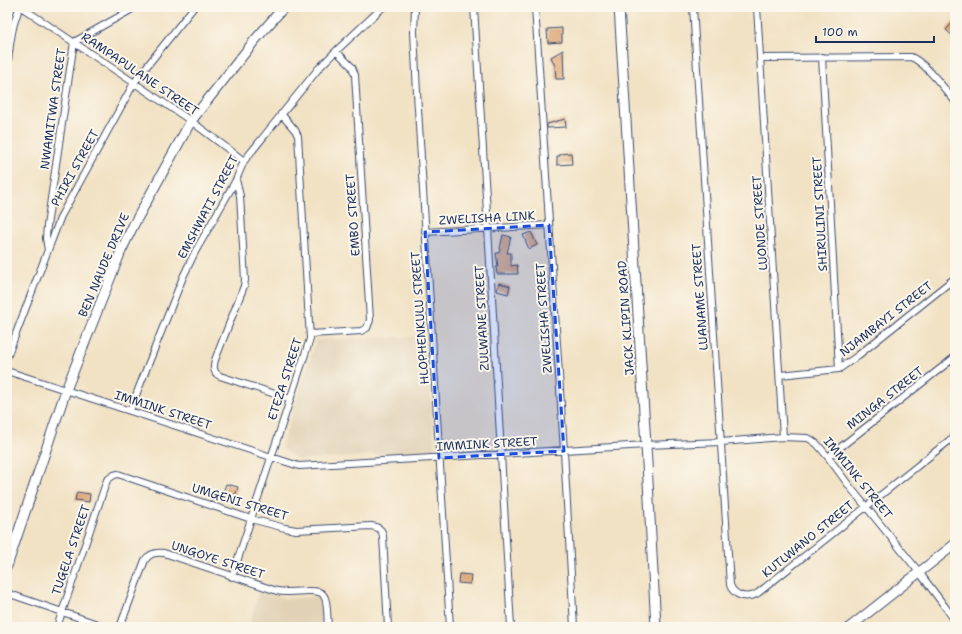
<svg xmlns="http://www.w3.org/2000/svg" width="962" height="634" viewBox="0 0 962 634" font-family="'Shantell Sans',sans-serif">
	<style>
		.built { fill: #e1d2b6 }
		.building { fill: #d89b67 }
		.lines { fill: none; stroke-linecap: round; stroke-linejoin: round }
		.street-casing { stroke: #3b4a6d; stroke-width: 8 }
		.secondary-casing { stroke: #3b4a6d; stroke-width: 11 }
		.street { stroke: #fff; stroke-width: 6 }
		.secondary { stroke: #fff; stroke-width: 9 }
		.marked { fill: #1d4ed8; fill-opacity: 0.2; stroke: #1d4ed8; stroke-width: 3; stroke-dasharray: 8 5; stroke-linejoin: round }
		.labels { text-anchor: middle; stroke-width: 4; stroke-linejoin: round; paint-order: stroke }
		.street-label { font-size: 12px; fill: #1b2f5e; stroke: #fbf7ec }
	</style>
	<rect width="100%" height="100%" fill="#fbf7ec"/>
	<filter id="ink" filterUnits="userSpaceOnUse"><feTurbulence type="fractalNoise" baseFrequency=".025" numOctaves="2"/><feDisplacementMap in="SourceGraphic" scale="8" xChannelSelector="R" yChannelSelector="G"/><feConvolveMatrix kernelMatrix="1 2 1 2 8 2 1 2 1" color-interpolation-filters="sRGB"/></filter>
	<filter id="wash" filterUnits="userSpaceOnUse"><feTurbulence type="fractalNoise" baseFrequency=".012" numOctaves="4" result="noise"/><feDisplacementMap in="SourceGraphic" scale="16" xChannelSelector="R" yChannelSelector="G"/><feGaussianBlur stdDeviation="0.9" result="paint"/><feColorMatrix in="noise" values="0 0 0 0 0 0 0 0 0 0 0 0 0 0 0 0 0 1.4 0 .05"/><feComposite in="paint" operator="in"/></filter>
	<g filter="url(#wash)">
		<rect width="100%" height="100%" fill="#f2e2c4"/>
		<path class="built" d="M 426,336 L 435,451 L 298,460 L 281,448 L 316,340 Z
			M 259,591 L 285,599 L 316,597 L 320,599 L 322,627 L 249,627 Z"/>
		<g id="blocks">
			<path class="building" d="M 955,20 L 955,38 L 946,30 Z
				M 562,28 L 562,42 L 548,43 L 547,29 Z
				M 563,50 L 564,79 L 556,79 L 555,66 L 551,57 Z
				M 565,119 L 566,127 L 547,128 L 547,124 Z
				M 571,153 L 572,164 L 557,165 L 557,156 L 560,156 L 560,154 Z
				M 531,232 L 537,245 L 529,249 L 523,235 Z
				M 503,235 L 511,237 L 507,253 L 511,253 L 511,266 L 517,265 L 518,274 L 497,274 L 496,267 L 498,267 L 496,253 L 499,253 Z
				M 499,283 L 510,286 L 508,294 L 497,291 Z
				M 226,484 L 238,487 L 233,502 L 221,498 Z
				M 77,492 L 90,494 L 89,502 L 75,500 Z
				M 459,574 L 471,575 L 470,584 L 458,583 Z"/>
		</g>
	</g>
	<g filter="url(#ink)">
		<use href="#blocks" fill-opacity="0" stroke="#3b4a6d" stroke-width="1"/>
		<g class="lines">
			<defs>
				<path id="street" d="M 21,7 L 191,121 L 244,161
					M 415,7 L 414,32 L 417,93 L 450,627
					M 474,7 L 488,228 L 511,627
					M 535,7 L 564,451 L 574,627
					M 693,7 L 730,585 C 731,588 733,591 736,593 C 742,598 752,597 758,593 L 955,436
					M 757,7 L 783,437
					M 822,57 L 839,369
					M 761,58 L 911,57 C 926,63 944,89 955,101
					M 7,68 C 10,47 11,26 20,7
					M 236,180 L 240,196 L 245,280 L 244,286 L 215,360 C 213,367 213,373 220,376 L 290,399
					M 425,232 L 549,225
					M 48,250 L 46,238 L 47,226 L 74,42 L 136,7
					M 311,334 L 361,331 L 367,328 L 370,320 L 355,75 L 352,67 L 336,51
					M 7,357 L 61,216 L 134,83 L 143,71 L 194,7
					M 7,371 L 299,466 L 646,445 L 721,442 L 783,437 L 807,438 L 810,439 L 817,444 L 828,457 L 850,487 L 919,572 L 946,608 L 953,618 L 955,626
					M 780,375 L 839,369 L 856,357 L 955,278
					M 130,411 L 138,390 L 183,277 L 195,252 L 236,180 L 244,161 L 319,68 L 336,51 L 383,7
					M 828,457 L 955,357
					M 232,577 L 310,339 L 298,136 L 295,130 L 281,114
					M 7,593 L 106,627
					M 57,627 L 107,480 L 114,475 L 118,474 L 251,519 L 285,528 L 296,530 L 371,526 C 378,527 382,529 383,536 L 388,627
					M 120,627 L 145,560 C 150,553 156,552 164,553 L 277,591 C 290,594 307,589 319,592 C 322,593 324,595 325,598 C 328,605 327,619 328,627"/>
				<path id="secondary" d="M 619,7 L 646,445 L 656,627
					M 7,566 L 66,390 L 121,251 L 133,226 L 191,121 L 255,40 L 284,7
					M 850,627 L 955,544"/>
			</defs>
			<use href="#street" class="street-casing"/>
			<use href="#secondary" class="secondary-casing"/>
			<use href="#street" class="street"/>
			<use href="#secondary" class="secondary"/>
		</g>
	</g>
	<path class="marked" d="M 549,225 L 564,451 L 439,458 L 425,232 Z"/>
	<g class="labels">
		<g class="street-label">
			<text transform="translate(140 74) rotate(34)" y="4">RAMPAPULANE STREET</text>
			<text transform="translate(53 109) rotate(-82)" y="4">NWAMITWA STREET</text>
			<text transform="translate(75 168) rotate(-61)" y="4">PHIRI STREET</text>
			<text transform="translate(208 207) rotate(-62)" y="4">EMSHWATI STREET</text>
			<text transform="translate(820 214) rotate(-93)" y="4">SHIRULINI STREET</text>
			<text transform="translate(353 215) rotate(-94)" y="4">EMBO STREET</text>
			<text transform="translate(487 218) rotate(-3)" y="4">ZWELISHA LINK</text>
			<text transform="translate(760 223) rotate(-94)" y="4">LUONDE STREET</text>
			<text transform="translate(104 265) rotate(-67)" y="4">BEN NAUDE DRIVE</text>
			<text transform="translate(700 297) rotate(-94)" y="4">LUANAME STREET</text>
			<text transform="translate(420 318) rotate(-94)" y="4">HLOPHENKULU STREET</text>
			<text transform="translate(482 318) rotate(-93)" y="4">ZULWANE STREET</text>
			<text transform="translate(544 318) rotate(-94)" y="4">ZWELISHA STREET</text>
			<text transform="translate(626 318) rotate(-94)" y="4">JACK KLIPIN ROAD</text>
			<text transform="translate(886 319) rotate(-38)" y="4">NJAMBAYI STREET</text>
			<text transform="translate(285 379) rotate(-72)" y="4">ETEZA STREET</text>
			<text transform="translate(885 398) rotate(-38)" y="4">MINGA STREET</text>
			<text transform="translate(163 410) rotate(18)" y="4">IMMINK STREET</text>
			<text transform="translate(487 444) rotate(-3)" y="4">IMMINK STREET</text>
			<text transform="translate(858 478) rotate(51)" y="4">IMMINK STREET</text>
			<text transform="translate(240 502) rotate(17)" y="4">UMGENI STREET</text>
			<text transform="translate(808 539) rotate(-39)" y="4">KUTLWANO STREET</text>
			<text transform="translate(71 550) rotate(-71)" y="4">TUGELA STREET</text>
			<text transform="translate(218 560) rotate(18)" y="4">UNGOYE STREET</text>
		</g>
	</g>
	<rect width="962" height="634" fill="none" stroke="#fbf7ec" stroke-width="24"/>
	<path d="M816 36v6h118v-6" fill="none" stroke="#1b2f5e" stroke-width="2"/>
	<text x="822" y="36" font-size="12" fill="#1b2f5e" stroke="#fbf7ec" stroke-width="3" paint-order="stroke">100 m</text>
</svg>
